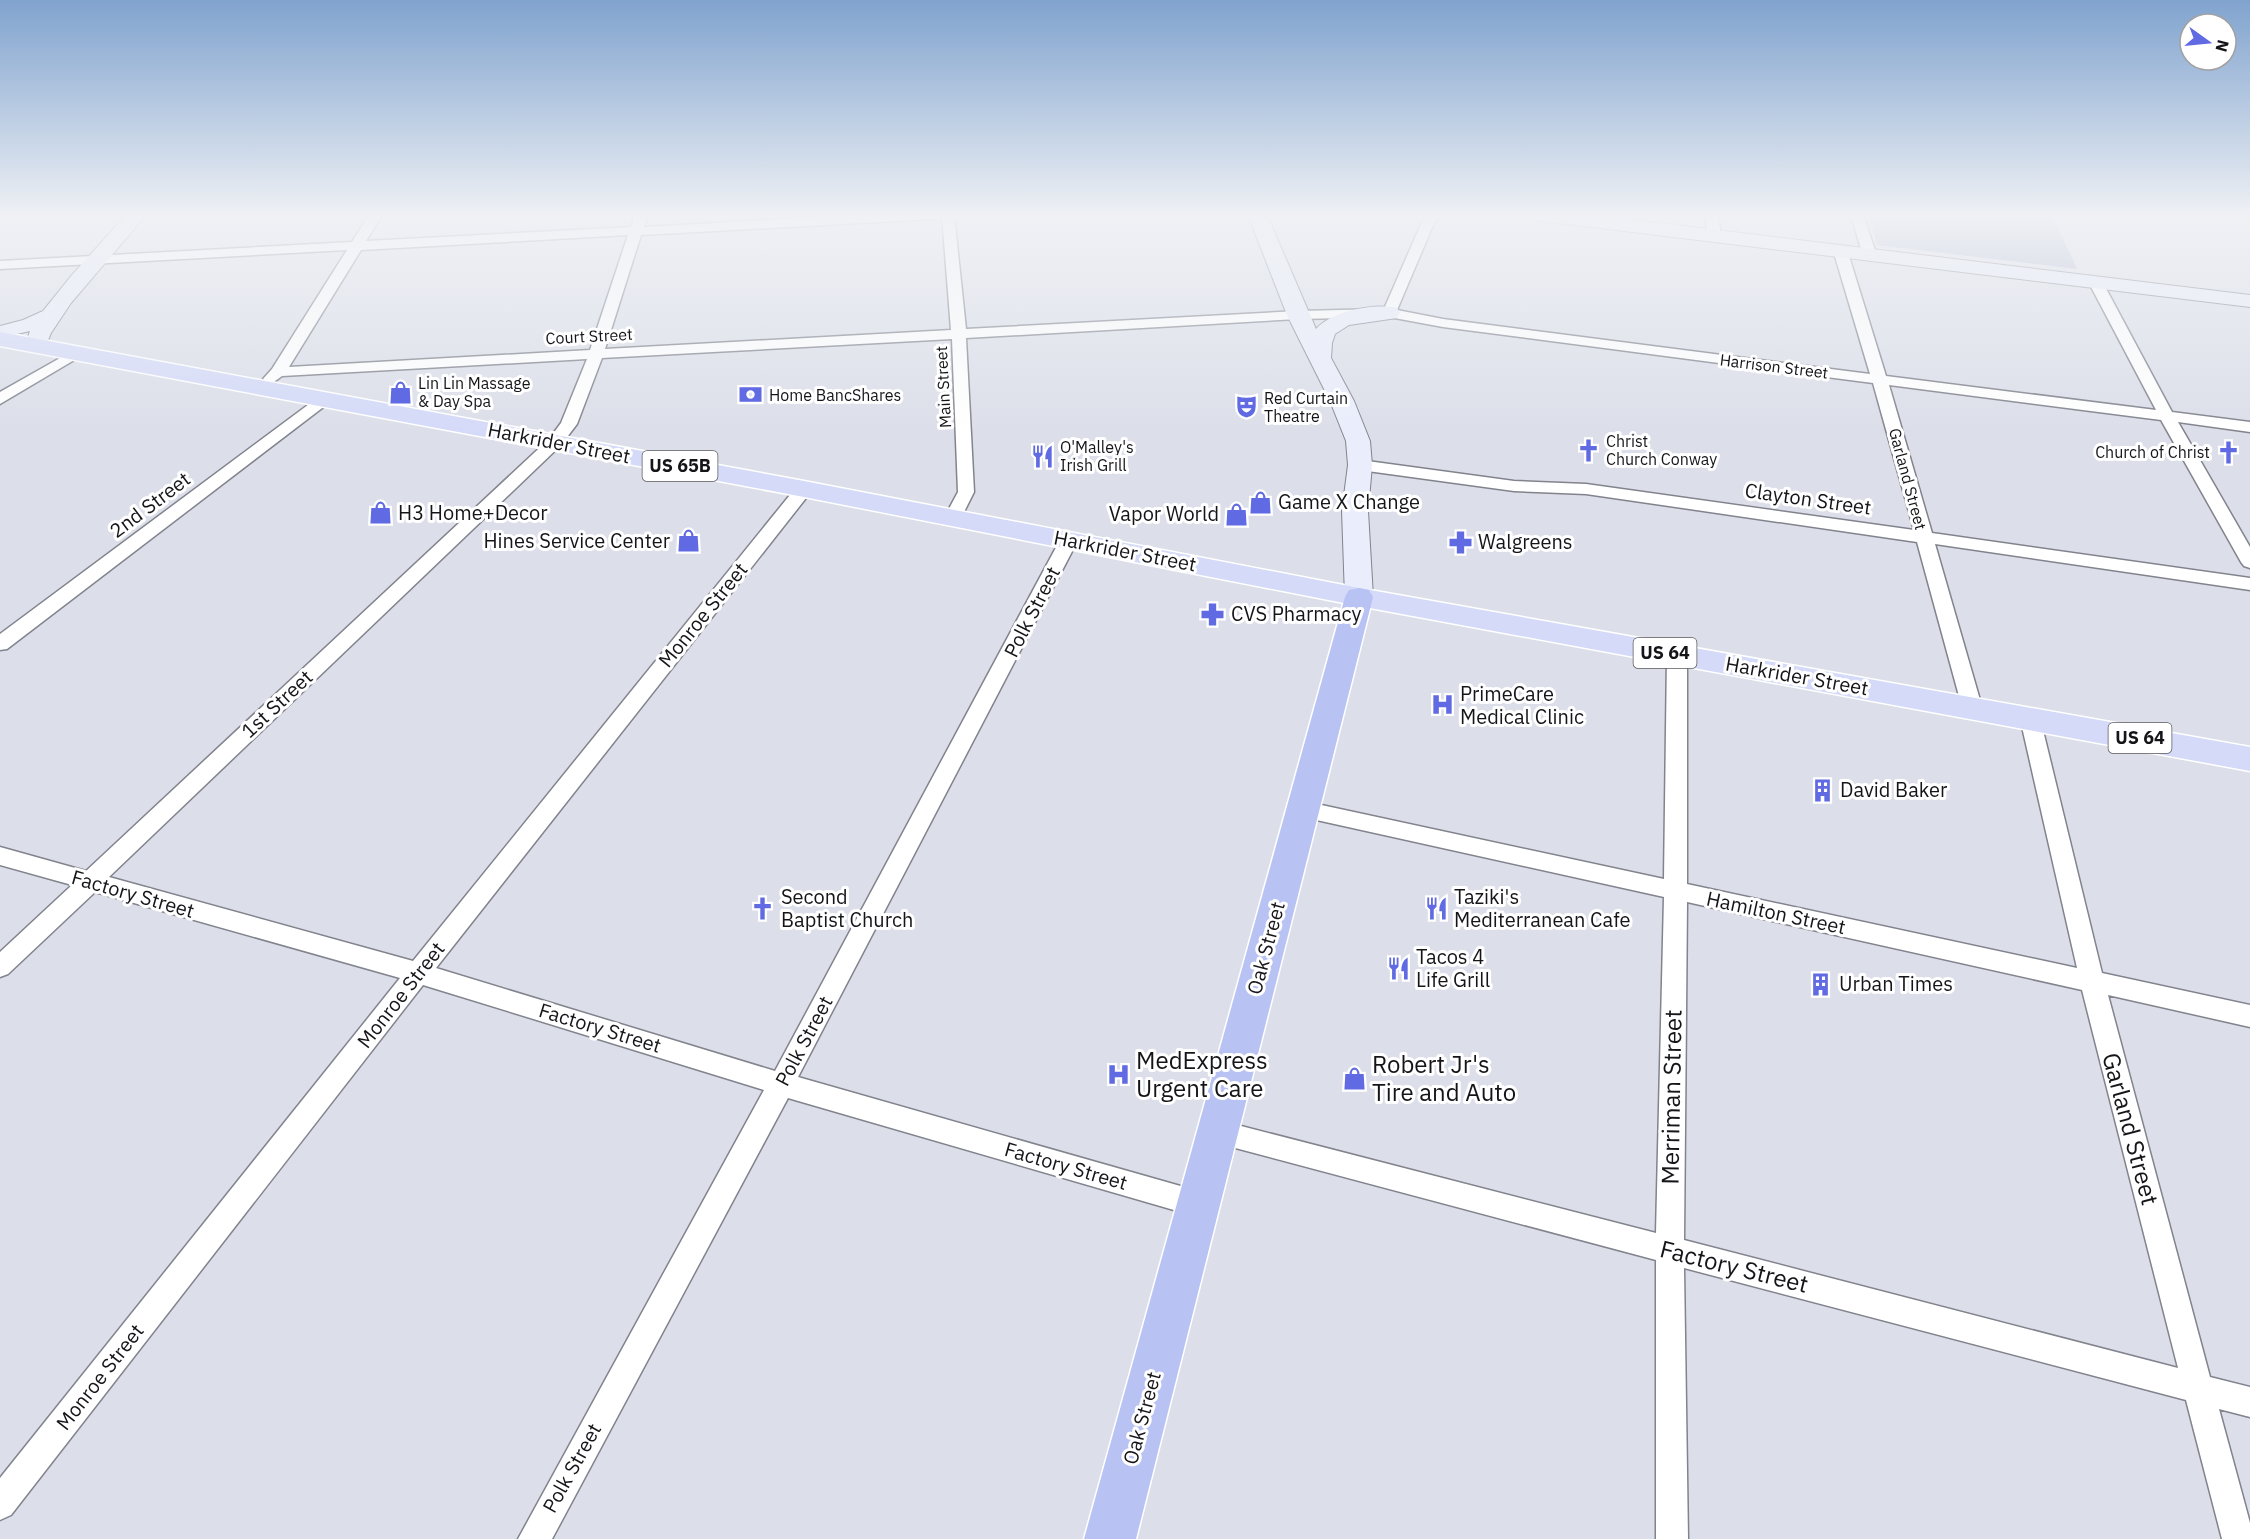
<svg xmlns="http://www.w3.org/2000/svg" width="2250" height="1539" viewBox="0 0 2250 1539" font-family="'IBM Plex Sans',sans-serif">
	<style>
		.green { fill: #b4b9d0 }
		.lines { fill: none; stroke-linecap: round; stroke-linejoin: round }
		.street-casing { stroke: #81838d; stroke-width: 3 }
		.secondary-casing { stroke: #81838d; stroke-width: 2 }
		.primary-casing { stroke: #fff; stroke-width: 3 }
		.highway-casing { stroke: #fff; stroke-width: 3 }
		.street { fill: #fff; fill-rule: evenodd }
		.secondary { fill: #eaedfb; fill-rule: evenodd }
		.primary { fill: #d4daf8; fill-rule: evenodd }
		.highway { fill: #b8c2f3; fill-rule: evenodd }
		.labels { text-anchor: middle; stroke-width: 6; stroke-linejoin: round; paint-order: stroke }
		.far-street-label { font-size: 16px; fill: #151519; stroke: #fff }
		.far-poi-label { font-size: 16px; fill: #151519; stroke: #fff; text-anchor: start }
		.shield { fill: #fff; stroke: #5b5b5e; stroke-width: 1.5 }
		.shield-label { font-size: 18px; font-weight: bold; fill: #151519 }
		.street-label { font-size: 20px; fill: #151519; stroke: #fff }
		.poi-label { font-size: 20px; fill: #151519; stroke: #fff; text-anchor: start }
		.near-poi-label { font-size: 24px; fill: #151519; stroke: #fff; text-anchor: start }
		.near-street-label { font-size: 24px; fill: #151519; stroke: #fff }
	</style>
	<rect width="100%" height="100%" fill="#dcdfe9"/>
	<path class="green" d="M 1869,215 L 2052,215 L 2077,269 L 1877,245 Z"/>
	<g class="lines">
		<defs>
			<path id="street" d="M 369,215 L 382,215 L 366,241 L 631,227 L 635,215 L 647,215 L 644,227 L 854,215 L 940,215 L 934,219 L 641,235 L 605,349 L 951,330 L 942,215 L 954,215 L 966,329 L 1298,311 L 1384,309 L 1422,222 L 1427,215 L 1441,215 L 1434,223 L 1397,310 L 1443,319 L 1870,374 L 1834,253 L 1841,249 L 1848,253 L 1886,376 L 2156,410 L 2089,283 L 2096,279 L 2103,283 L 2172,412 L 2250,422 L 2250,432 L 2178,422 L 2250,547 L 2250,568 L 2244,566 L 2241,562 L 2161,420 L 1889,385 L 1932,533 L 2250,578 L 2250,590 L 1935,544 L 1982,707 L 1979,712 L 1972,714 L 1965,712 L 1962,707 L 1917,542 L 1586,494 L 1514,491 L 1360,470 L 1352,465 L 1360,460 L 1514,481 L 1586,484 L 1914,530 L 1873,383 L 1443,327 L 1389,317 L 1298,319 L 966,338 L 974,492 L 959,522 L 947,522 L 944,518 L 958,492 L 952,339 L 602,358 L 577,424 L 561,445 L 109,877 L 413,961 L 798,485 L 810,485 L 812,489 L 810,493 L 436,968 L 775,1071 L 1060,540 L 1063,536 L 1075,536 L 1078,540 L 798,1077 L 1198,1191 L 1208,1195 L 1212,1204 L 1208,1213 L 1198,1217 L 788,1098 L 552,1539 L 518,1539 L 764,1090 L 423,985 L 11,1515 L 0,1520 L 0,1478 L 400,978 L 95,892 L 8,974 L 0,977 L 0,952 L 72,885 L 0,865 L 0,847 L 86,871 L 549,439 L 561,423 L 587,359 L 282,376 L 271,384 L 263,379 L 272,369 L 347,250 L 0,269 L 0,261 L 352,242 ZM 628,235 L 590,350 L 289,367 L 361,250 Z
				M 1706,215 L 1718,215 L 1721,237 L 1719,240 L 1709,240 L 1707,237 Z
				M 1851,215 L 1863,215 L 1877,256 L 1875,259 L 1865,259 L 1863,256 Z
				M 76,349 L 83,353 L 81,356 L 0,404 L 0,392 Z
				M 325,394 L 330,396 L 333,399 L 330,402 L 7,649 L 0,650 L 0,634 L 320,396 Z
				M 1677,648 L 1684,650 L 1687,655 L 1687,884 L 2077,968 L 2020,718 L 2023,713 L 2030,711 L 2037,713 L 2040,718 L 2102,973 L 2250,1005 L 2250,1027 L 2108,995 L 2210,1377 L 2250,1387 L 2250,1417 L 2219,1409 L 2250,1523 L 2250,1539 L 2222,1539 L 2186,1400 L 1684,1268 L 1688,1539 L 1656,1539 L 1656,1260 L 1209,1141 L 1205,1132 L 1209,1123 L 1218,1120 L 1656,1233 L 1664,897 L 1303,817 L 1295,815 L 1292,809 L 1295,803 L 1303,801 L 1664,879 L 1667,655 L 1670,650 ZM 1687,902 L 2082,990 L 2178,1368 L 1684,1240 Z"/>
			<path id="secondary" d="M 126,215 L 146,215 L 71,303 L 51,333 L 44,350 L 36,352 L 28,350 L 25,345 L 30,331 L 0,338 L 0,326 L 23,320 L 43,311 L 72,275 Z
				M 1248,215 L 1267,215 L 1316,329 C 1332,311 1374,303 1397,308 L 1400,313 L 1397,318 L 1349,325 L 1335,334 L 1332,343 L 1331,358 L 1354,401 L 1370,441 L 1372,465 L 1368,511 L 1373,597 L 1369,603 L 1359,606 L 1349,603 L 1345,597 L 1342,511 L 1348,465 L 1346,441 L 1330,401 L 1287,315 Z
				M 1533,215 L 1593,215 L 2250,295 L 2250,307 L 1542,221 L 1535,219 Z"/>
			<path id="primary" d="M 0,332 L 804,481 L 1359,588 L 2250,747 L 2250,771 L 1359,606 L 804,497 L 0,346 Z"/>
			<path id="highway" d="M 1359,588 L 1369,590 L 1373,597 L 1136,1539 L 1084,1539 L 1345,597 L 1349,590 Z"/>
		</defs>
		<use href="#street" class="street-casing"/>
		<use href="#secondary" class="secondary-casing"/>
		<use href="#primary" class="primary-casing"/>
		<use href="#highway" class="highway-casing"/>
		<use href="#street" class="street"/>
		<use href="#secondary" class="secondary"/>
		<use href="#primary" class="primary"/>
		<use href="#highway" class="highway"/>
	</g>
	<linearGradient id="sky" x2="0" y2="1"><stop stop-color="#80a3ce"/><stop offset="0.5" stop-color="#eff1f5"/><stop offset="1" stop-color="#eff1f5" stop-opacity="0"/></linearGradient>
	<rect width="2250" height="431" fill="url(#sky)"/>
	<defs>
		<symbol id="shop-bare" viewBox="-9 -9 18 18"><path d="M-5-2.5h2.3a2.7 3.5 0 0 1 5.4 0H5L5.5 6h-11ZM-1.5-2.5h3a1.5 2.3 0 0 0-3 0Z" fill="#606ae2" stroke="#fff" stroke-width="2.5" paint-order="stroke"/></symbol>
		<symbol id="bank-bare" viewBox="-9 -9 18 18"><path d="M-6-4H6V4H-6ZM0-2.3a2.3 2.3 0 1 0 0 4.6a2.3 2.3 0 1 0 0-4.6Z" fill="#606ae2" stroke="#fff" stroke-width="2.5" paint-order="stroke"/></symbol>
		<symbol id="theatre-bare" viewBox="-9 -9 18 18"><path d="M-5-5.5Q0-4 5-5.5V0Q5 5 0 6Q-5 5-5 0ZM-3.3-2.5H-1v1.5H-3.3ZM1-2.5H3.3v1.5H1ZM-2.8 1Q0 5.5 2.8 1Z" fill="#606ae2" stroke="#fff" stroke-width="2.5" paint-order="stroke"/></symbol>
		<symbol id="church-bare" viewBox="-9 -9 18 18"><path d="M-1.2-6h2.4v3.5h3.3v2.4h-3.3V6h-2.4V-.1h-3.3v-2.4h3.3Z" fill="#606ae2" stroke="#fff" stroke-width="2.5" paint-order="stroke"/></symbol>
		<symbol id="restaurant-bare" viewBox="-9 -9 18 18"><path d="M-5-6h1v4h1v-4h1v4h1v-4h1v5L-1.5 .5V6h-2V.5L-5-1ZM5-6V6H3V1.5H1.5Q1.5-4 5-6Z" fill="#606ae2" stroke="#fff" stroke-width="2.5" paint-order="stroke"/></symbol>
		<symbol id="pharmacy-bare" viewBox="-9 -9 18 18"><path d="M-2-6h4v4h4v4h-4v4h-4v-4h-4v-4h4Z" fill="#606ae2" stroke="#fff" stroke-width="2.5" paint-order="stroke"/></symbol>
		<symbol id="hospital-bare" viewBox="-9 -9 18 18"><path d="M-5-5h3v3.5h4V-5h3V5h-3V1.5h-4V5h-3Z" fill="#606ae2" stroke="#fff" stroke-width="2.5" paint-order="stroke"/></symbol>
		<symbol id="building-bare" viewBox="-9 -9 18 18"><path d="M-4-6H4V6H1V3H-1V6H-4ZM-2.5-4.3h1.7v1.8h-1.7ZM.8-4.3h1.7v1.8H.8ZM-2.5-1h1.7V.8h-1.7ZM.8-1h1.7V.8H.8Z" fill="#606ae2" stroke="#fff" stroke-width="2.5" paint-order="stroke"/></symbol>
	</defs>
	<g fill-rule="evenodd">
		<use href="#shop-bare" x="384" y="376" width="33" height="33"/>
		<use href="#bank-bare" x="734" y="378" width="33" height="33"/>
		<use href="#theatre-bare" x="1230" y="390" width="33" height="33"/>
		<use href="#church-bare" x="1572" y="434" width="33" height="33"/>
		<use href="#church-bare" x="2212" y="436" width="33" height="33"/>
		<use href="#restaurant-bare" x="1026" y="440" width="33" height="33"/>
		<use href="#shop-bare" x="1244" y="486" width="33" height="33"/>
		<use href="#shop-bare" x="364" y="496" width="33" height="33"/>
		<use href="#shop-bare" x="1220" y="498" width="33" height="33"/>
		<use href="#shop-bare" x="672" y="524" width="33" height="33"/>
		<use href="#pharmacy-bare" x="1444" y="526" width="33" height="33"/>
		<use href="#pharmacy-bare" x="1196" y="598" width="33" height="33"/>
		<use href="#hospital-bare" x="1426" y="688" width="33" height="33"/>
		<use href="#building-bare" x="1806" y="774" width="33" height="33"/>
		<use href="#church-bare" x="746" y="892" width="33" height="33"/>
		<use href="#restaurant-bare" x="1420" y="892" width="33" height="33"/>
		<use href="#restaurant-bare" x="1382" y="952" width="33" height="33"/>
		<use href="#building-bare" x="1804" y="968" width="33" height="33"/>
		<use href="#hospital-bare" x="1102" y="1058" width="33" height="33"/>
		<use href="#shop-bare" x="1338" y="1062" width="33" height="33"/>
	</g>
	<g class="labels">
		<g class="far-street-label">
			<text transform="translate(589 336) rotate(-3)" y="6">Court Street</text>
			<text transform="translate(1774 366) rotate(7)" y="6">Harrison Street</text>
			<text transform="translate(943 387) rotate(-93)" y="6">Main Street</text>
			<text transform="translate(1908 479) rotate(75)" y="6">Garland Street</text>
		</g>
		<g class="far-poi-label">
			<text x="418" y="389">Lin Lin Massage<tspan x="418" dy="18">&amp; Day Spa</tspan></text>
			<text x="769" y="401">Home BancShares</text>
			<text x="1264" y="404">Red Curtain<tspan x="1264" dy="18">Theatre</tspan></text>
			<text x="1606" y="447">Christ<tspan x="1606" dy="18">Church Conway</tspan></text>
			<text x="1060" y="453">O'Malley's<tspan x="1060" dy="18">Irish Grill</tspan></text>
			<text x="2210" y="458" text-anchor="end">Church of Christ</text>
		</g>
		<g class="shield">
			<rect x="642.5" y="451" width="75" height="30" rx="4.5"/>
			<rect x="1633.5" y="638" width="63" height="30" rx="4.5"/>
			<rect x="2108.5" y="723" width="63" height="30" rx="4.5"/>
		</g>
		<g class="shield-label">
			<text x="680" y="472">US 65B</text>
			<text x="1665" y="659">US 64</text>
			<text x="2140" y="744">US 64</text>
		</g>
		<g class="street-label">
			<text transform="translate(559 443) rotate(11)" y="7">Harkrider Street</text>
			<text transform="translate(1808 499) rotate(8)" y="7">Clayton Street</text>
			<text transform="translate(150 505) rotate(-37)" y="7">2nd Street</text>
			<text transform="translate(1125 551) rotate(11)" y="7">Harkrider Street</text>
			<text transform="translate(1032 612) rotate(-63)" y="7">Polk Street</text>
			<text transform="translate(703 615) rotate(-51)" y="7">Monroe Street</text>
			<text transform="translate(1797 676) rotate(10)" y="7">Harkrider Street</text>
			<text transform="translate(277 704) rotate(-43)" y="7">1st Street</text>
			<text transform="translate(133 894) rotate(16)" y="7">Factory Street</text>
			<text transform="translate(1776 913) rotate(12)" y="7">Hamilton Street</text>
			<text transform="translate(1266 948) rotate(-75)" y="7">Oak Street</text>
			<text transform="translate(401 995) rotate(-52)" y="7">Monroe Street</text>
			<text transform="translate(600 1028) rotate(17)" y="7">Factory Street</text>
			<text transform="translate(804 1041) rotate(-62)" y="7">Polk Street</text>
			<text transform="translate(1066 1166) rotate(16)" y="7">Factory Street</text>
			<text transform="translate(100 1377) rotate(-52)" y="7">Monroe Street</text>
			<text transform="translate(1142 1418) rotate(-75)" y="7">Oak Street</text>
			<text transform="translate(572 1468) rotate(-61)" y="7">Polk Street</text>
		</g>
		<g class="poi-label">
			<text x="1278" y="509">Game X Change</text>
			<text x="398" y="520">H3 Home+Decor</text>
			<text x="1219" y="521" text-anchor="end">Vapor World</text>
			<text x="670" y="548" text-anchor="end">Hines Service Center</text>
			<text x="1478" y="549">Walgreens</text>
			<text x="1231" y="621">CVS Pharmacy</text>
			<text x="1460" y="701">PrimeCare<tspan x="1460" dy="23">Medical Clinic</tspan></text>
			<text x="1840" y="797">David Baker</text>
			<text x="781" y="904">Second<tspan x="781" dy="23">Baptist Church</tspan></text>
			<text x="1454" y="904">Taziki's<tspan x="1454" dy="23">Mediterranean Cafe</tspan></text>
			<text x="1416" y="964">Tacos 4<tspan x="1416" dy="23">Life Grill</tspan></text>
			<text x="1839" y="991">Urban Times</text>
		</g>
		<g class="near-poi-label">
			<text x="1136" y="1069">MedExpress<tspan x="1136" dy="28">Urgent Care</tspan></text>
			<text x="1372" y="1073">Robert Jr's<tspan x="1372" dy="28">Tire and Auto</tspan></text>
		</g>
		<g class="near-street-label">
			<text transform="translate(1672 1097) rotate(-89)" y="8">Merriman Street</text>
			<text transform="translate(2130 1129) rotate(75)" y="8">Garland Street</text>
			<text transform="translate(1734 1267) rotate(14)" y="8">Factory Street</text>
		</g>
	</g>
	<g transform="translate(2208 42) rotate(105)"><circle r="28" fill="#ffffff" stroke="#a1a1a3" stroke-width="1.5"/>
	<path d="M0-4.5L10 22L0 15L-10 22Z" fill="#606ae2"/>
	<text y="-9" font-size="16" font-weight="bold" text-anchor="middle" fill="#151519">N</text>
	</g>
</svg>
